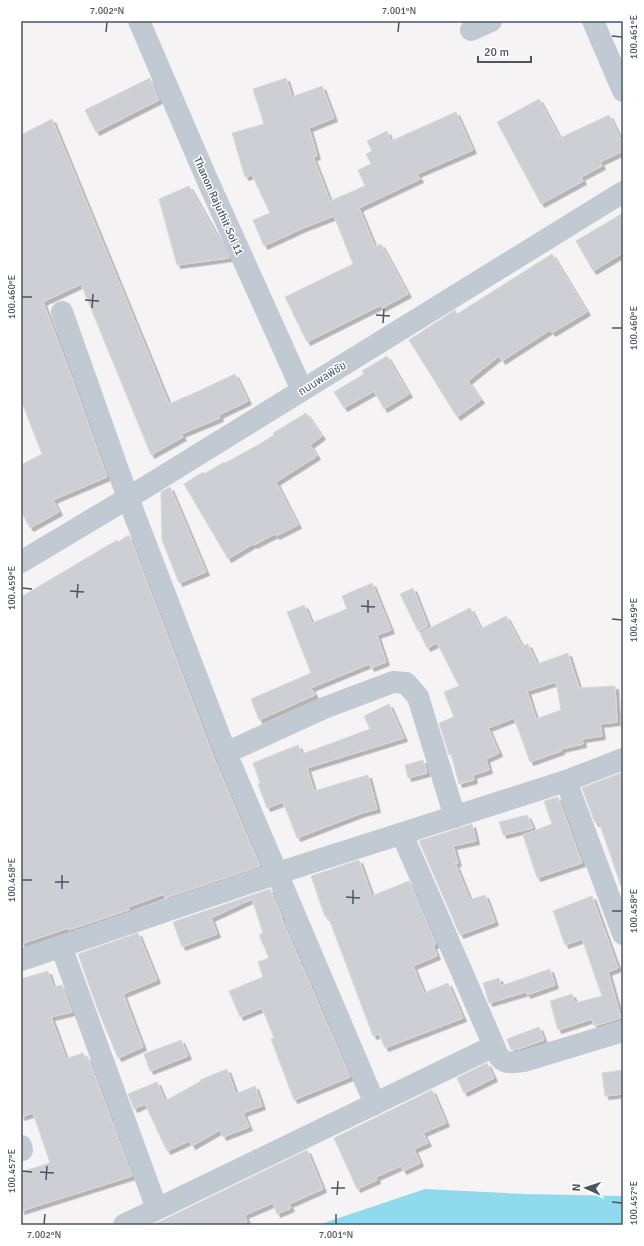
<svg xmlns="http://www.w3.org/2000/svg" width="644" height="1246" viewBox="0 0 644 1246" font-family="Signika,'Noto Sans Thai',sans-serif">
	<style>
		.water { fill: #90daee }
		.building { fill: #cdcfd5; stroke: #d7d9de; fill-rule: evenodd; filter: url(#shadow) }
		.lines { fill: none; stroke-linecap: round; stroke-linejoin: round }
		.minor { stroke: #c1cad2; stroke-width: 22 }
		.ticks { fill: none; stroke: #4a5661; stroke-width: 1.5 }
		.labels { text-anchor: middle; stroke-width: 3; stroke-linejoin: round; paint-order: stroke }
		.street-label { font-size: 11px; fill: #4a5661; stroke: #fff }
		.neatline { fill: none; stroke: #4a5661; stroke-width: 1.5 }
		.ticks-label { font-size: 10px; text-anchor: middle; fill: #4a5661 }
	</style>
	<defs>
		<filter id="shadow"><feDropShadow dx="3.5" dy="3.5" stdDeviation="0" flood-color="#0004"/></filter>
	</defs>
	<rect width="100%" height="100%" fill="#f5f3f3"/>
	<path class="water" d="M 425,1189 L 525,1194 L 623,1196 L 623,1225 L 318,1225 Z"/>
	<path class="building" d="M 150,78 L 159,100 L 96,132 L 85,110 Z
		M 286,78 L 292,97 L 322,86 L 334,118 L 309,128 L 317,156 L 313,157 L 330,201 L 365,186 L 358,170 L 371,164 L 366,154 L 372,151 L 367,141 L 387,131 L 391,141 L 456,112 L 473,150 L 417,174 L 420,179 L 359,208 L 375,247 L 381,244 L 408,294 L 382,308 L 381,305 L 307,342 L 285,297 L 353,264 L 334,216 L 303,228 L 264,246 L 253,220 L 270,213 L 252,175 L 245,177 L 232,133 L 264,124 L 253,89 Z
		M 539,99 L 560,138 L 609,115 L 623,144 L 623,151 L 600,162 L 602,166 L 581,177 L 583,181 L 541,204 L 497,122 Z
		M 52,119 L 169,404 L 201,390 L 235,374 L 248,401 L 219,415 L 220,418 L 181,434 L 183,437 L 151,455 L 81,284 L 43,302 L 72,378 L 107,477 L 53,500 L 59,512 L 30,528 L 21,511 L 21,465 L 42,454 L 21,400 L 21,135 Z
		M 189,186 L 228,255 L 229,258 L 177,265 L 159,199 Z
		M 623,213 L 623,253 L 593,271 L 576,241 Z
		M 552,254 L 587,312 L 552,333 L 550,330 L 502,361 L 499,356 L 468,381 L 481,400 L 457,417 L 409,340 L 455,310 L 457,314 Z
		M 387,356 L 409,394 L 384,409 L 374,391 L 344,408 L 334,392 L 364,374 L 362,371 Z
		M 306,413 L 322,436 L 310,445 L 317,456 L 276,482 L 298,525 L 276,536 L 275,534 L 254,545 L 253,544 L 228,559 L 184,484 L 203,472 L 204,474 L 224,462 L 225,463 L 258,445 L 274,435 L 273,433 Z
		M 170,487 L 206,572 L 179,583 L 162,540 L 161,492 Z
		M 129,535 L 214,758 L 260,866 L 165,898 L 164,894 L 128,907 L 129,910 L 69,930 L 68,928 L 21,944 L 21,597 L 117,540 L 118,542 Z
		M 372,583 L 391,630 L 377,635 L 386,662 L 371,668 L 369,664 L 311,688 L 315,695 L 259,720 L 251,699 L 311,673 L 287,612 L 304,605 L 312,623 L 347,609 L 342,596 Z
		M 413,588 L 428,626 L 418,631 L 400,594 Z
		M 470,608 L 481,629 L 506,616 L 522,646 L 528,644 L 537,664 L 568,653 L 579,688 L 615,686 L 617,722 L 600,724 L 602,736 L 582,739 L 583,744 L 561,749 L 561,751 L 530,762 L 514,718 L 488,728 L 499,753 L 486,759 L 489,770 L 473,775 L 474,780 L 459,784 L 451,754 L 449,755 L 439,723 L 454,717 L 444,692 L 459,686 L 437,643 L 427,648 L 420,633 ZM 556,682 L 561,710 L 536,719 L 527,691 Z
		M 389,704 L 404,738 L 307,768 L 314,791 L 368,775 L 377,809 L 362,813 L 297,838 L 283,802 L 267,808 L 258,784 L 260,783 L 253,763 L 298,745 L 302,754 L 370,729 L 364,716 Z
		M 423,760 L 427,773 L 408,778 L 405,765 Z
		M 623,772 L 623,885 L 621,886 L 599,822 L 595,823 L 582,788 Z
		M 558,797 L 582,863 L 537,878 L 523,835 L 552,824 L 544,801 Z
		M 527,815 L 533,828 L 503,835 L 499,822 Z
		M 472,824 L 476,841 L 453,846 L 458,863 L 455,863 L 470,900 L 485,895 L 495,922 L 460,935 L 419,841 Z
		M 359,860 L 372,896 L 409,881 L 436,944 L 433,946 L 437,956 L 413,966 L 424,993 L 448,983 L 463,1018 L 385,1048 L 379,1034 L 373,1036 L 328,916 L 325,917 L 311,876 Z
		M 270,889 L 282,917 L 281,917 L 350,1077 L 294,1100 L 271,1039 L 274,1038 L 262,1008 L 240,1017 L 229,991 L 263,977 L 258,962 L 269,958 L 259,935 L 263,933 L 252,899 L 211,918 L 217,934 L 182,947 L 173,922 Z
		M 592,896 L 618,968 L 608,972 L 621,1018 L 594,1026 L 592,1019 L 558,1030 L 550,1001 L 572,994 L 575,1003 L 602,996 L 582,939 L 565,945 L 553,911 Z
		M 138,933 L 157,980 L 123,994 L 143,1047 L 118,1058 L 96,1005 L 78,954 Z
		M 550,969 L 555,985 L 527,995 L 526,992 L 489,1003 L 483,983 L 499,978 L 501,986 Z
		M 48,971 L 53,987 L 62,985 L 72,1012 L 51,1017 L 66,1059 L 83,1053 L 85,1058 L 88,1057 L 132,1176 L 21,1211 L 21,1172 L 50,1163 L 33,1113 L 21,1117 L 21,979 Z
		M 539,1027 L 544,1040 L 519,1049 L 511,1050 L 507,1039 Z
		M 181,1040 L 188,1056 L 150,1071 L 144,1054 Z
		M 487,1063 L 494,1078 L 464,1093 L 457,1078 Z
		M 227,1069 L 236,1094 L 255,1086 L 262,1106 L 243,1113 L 249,1127 L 223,1137 L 220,1130 L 192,1146 L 189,1141 L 167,1151 L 145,1104 L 134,1109 L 128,1094 L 157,1082 L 165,1101 L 201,1081 L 200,1080 Z
		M 623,1070 L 623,1094 L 605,1096 L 602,1073 Z
		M 432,1090 L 446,1123 L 423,1133 L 428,1143 L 414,1149 L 420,1163 L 403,1171 L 401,1166 L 376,1177 L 377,1180 L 357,1189 L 334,1138 Z
		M 307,1150 L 323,1189 L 289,1204 L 291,1208 L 277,1214 L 273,1203 L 245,1215 L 247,1222 L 237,1225 L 153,1225 Z"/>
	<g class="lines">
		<path class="minor" d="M 139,21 L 206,177 L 302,390
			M 593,21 L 623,91
			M 471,30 L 491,21
			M 62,312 L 128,498 L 226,753 L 375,1104
			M 21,562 L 128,498 L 623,192
			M 226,753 L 324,708 L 393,682 L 406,683 L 418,697 L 455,817
			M 566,781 L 623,934
			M 61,946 L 157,1209
			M 21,960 L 278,873 L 566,781 L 623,759
			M 494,1046 C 500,1064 507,1064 524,1061 L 623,1031
			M 21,1146 L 22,1150 L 21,1150
			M 124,1225 L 494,1046 L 402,834"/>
	</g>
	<path class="ticks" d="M 106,32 L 107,22M 398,32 L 399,22M 612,36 L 622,37M 22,297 L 32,297M 85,300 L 99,301M 92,308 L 93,294M 376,315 L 390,316M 383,323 L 384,309M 612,328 L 622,328M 22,588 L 32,589M 70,591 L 84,592M 77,598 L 78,584M 361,606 L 375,607M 368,613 L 368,600M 612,619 L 622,620M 22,880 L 32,880M 55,882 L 69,882M 62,889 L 62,875M 346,897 L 360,898M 353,904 L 353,890M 612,911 L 622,911M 22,1171 L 32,1172M 40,1172 L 54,1173M 46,1180 L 47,1166M 331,1188 L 345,1188M 337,1195 L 338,1181M 612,1202 L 622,1203M 44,1224 L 45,1214M 336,1224 L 336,1214"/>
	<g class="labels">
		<g class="street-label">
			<text transform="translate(219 206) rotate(66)" y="4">Thanon Rajuthit Soi 11</text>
			<text transform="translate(322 378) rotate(-32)" y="4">ถนนพลพิชัย</text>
		</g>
	</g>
	<rect width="644" height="1246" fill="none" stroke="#ffffff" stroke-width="44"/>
	<g transform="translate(586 1188) rotate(273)" stroke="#ffffff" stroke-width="3" paint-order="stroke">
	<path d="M0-3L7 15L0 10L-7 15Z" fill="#4a5661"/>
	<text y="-6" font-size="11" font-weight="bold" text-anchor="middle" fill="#4a5661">N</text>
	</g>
	<path d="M478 56v6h53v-6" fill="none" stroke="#4a5661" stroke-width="2"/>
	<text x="484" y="56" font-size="12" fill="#4a5661" stroke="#ffffff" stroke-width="3" paint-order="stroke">20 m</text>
	<rect x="22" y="22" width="600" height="1202" class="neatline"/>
	<g class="ticks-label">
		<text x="107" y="14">7.002°N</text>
		<text x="399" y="14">7.001°N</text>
		<text transform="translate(633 37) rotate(-90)" y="4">100.461°E</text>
		<text transform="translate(11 297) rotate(-90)" y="4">100.460°E</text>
		<text transform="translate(633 328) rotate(-90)" y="4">100.460°E</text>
		<text transform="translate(11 588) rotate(-90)" y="4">100.459°E</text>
		<text transform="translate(633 620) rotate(-90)" y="4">100.459°E</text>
		<text transform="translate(11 880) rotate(-90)" y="4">100.458°E</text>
		<text transform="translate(633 911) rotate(-90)" y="4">100.458°E</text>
		<text transform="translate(11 1171) rotate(-90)" y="4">100.457°E</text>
		<text transform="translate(633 1203) rotate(-90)" y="4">100.457°E</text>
		<text x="44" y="1238">7.002°N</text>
		<text x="336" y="1238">7.001°N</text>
	</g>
</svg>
